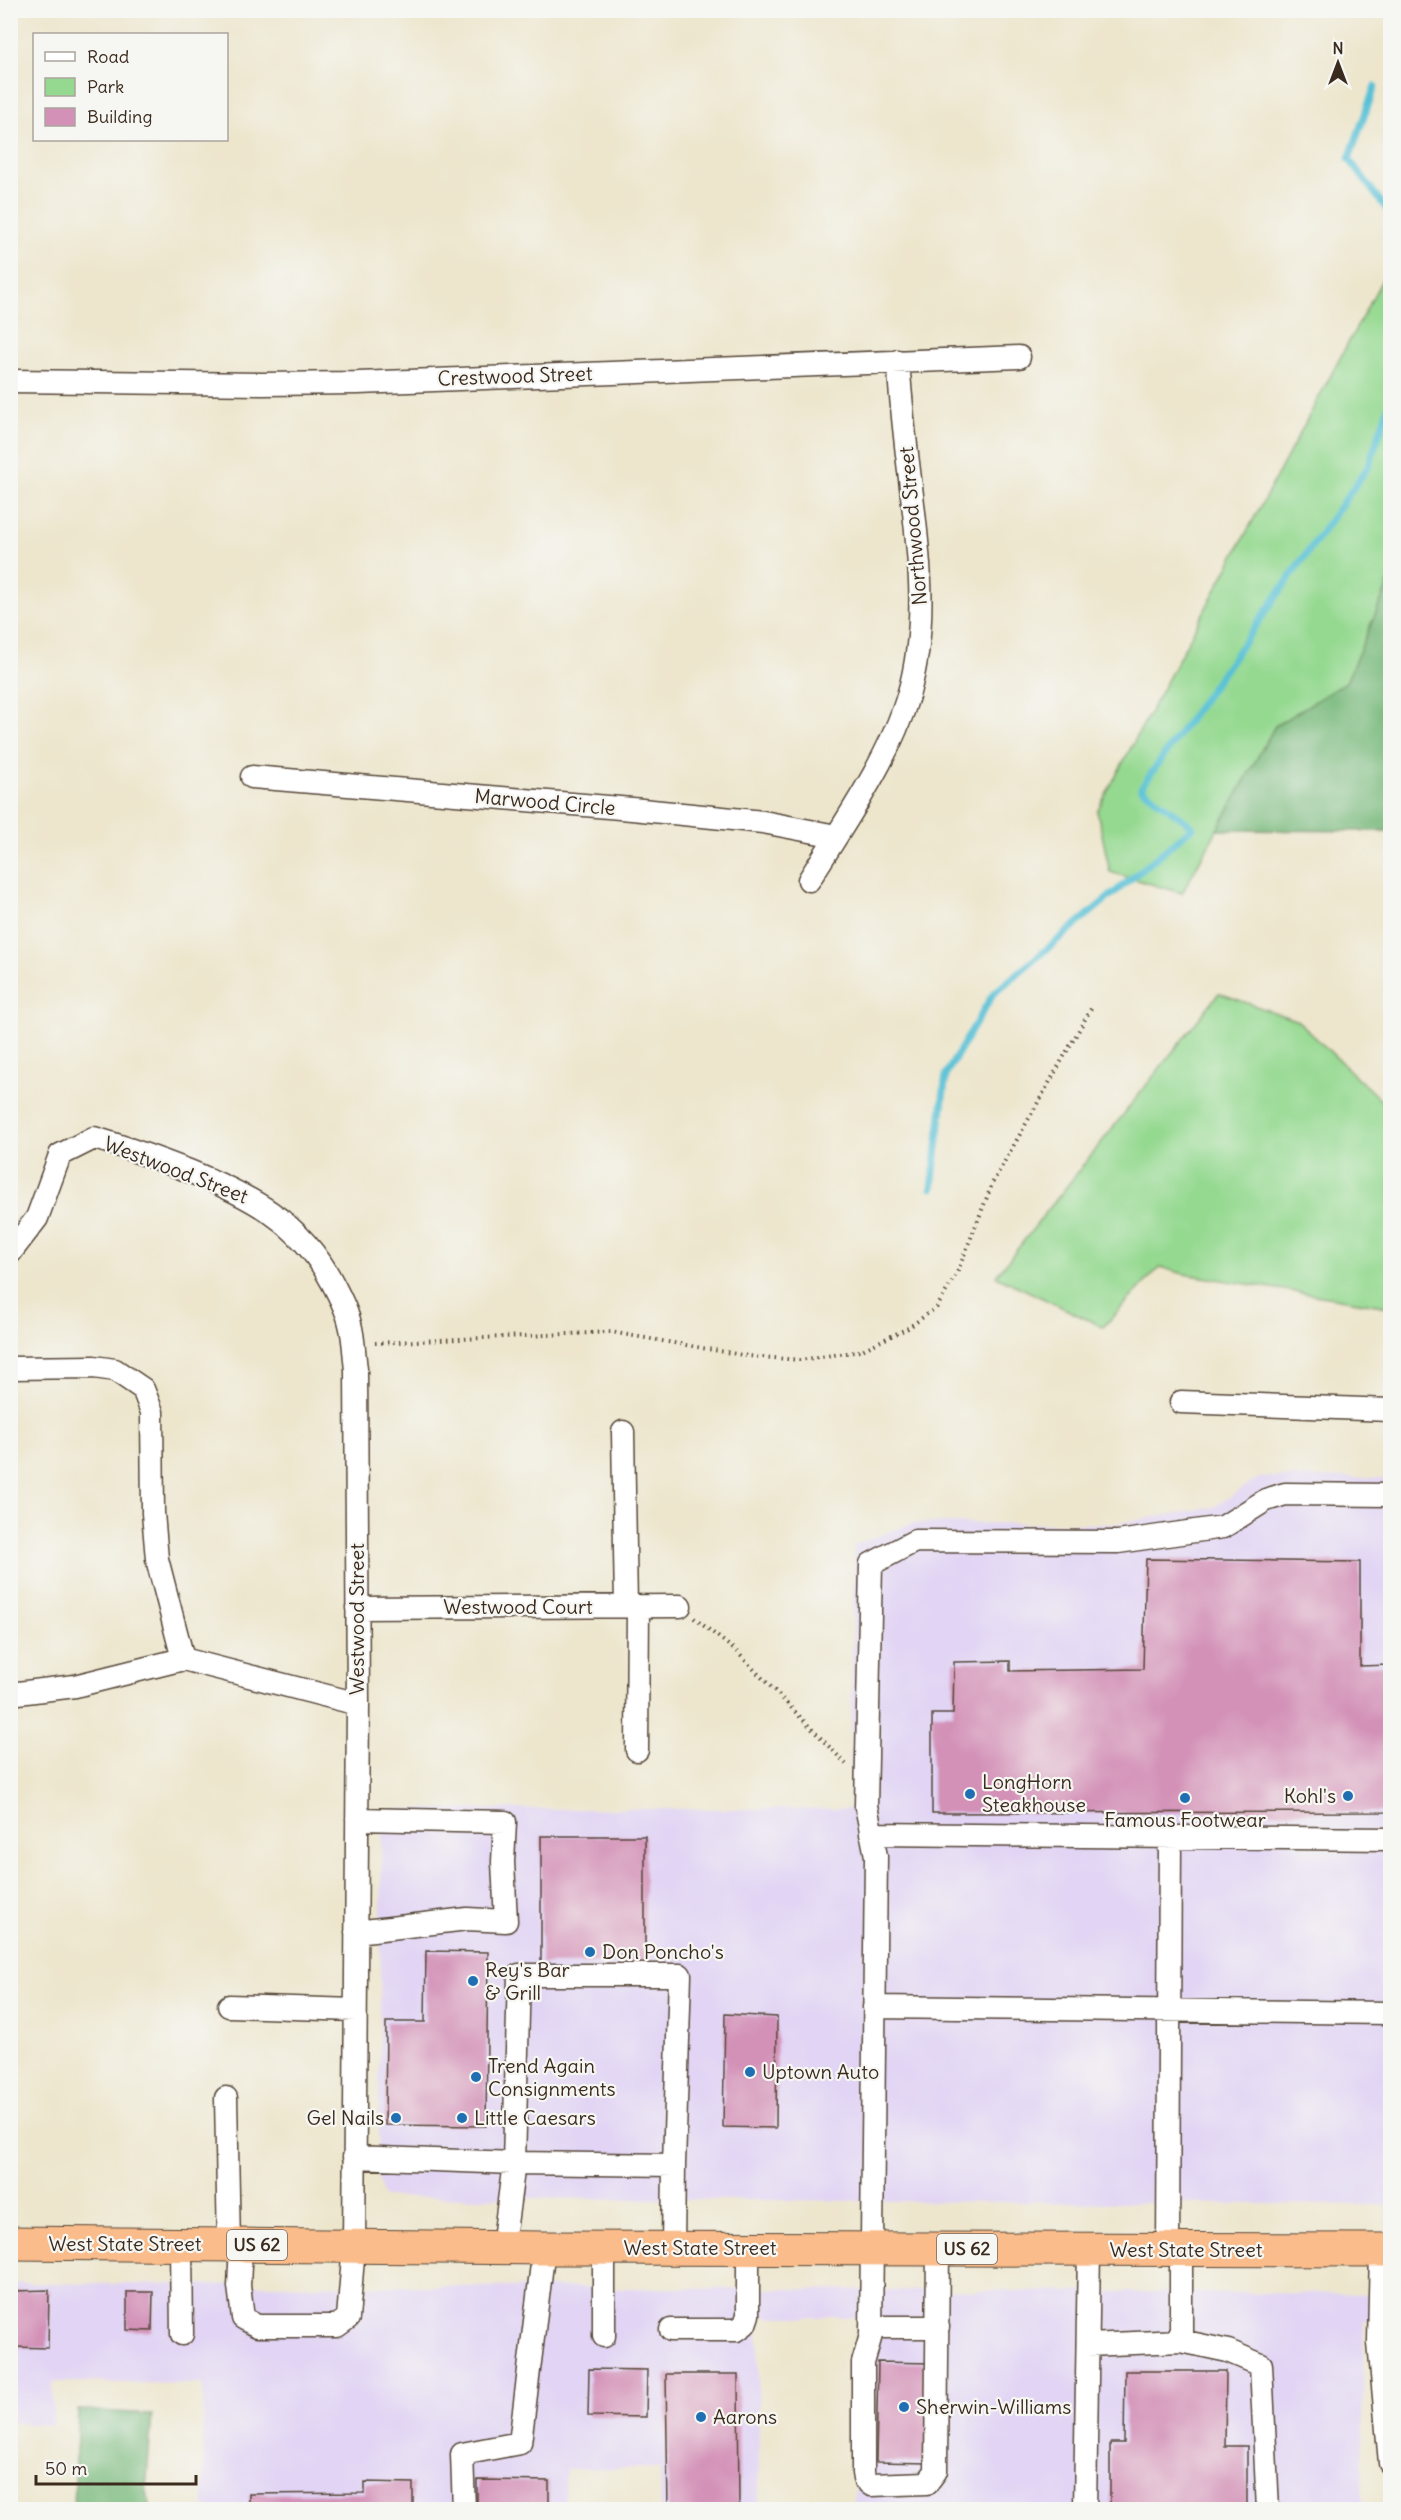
<svg xmlns="http://www.w3.org/2000/svg" width="1401" height="2520" viewBox="0 0 1401 2520" font-family="Delius,sans-serif">
	<style>
		.built { fill: #e1d4f4 }
		.green { fill: #95d991; stroke: #688258; stroke-width: 1.5 }
		.forest { fill: #78b97b; stroke: #5a724c; stroke-width: 1.5 }
		.lines { fill: none; stroke-linecap: round; stroke-linejoin: round }
		.stream { stroke: #59c1d6; stroke-width: 7 }
		.building { fill: #d391b7 }
		.minor-casing { stroke: #564638; stroke-width: 25 }
		.highway-casing { stroke: #564638; stroke-width: 35 }
		.path { stroke: #564638; stroke-width: 4; stroke-dasharray: 1.5 4.5; stroke-linecap: butt }
		.minor { stroke: #fff; stroke-width: 22 }
		.highway { stroke: #f9bc8a; stroke-width: 33 }
		.poi-dot { fill: #1f6fb2; stroke: #f6f6f2; stroke-width: 2 }
		.labels { text-anchor: middle; stroke-width: 4.5; stroke-linejoin: round; paint-order: stroke }
		.shield { fill: #f6f6f2; stroke: #73675e; stroke-width: 1.5 }
		.shield-label { font-size: 18px; font-weight: bold; fill: #3b2a1e }
		.street-label { font-size: 20px; fill: #3b2a1e; stroke: #f6f6f2 }
		.poi-label { font-size: 20px; fill: #3b2a1e; stroke: #f6f6f2; text-anchor: start }
	</style>
	<rect width="100%" height="100%" fill="#f6f6f2"/>
	<filter id="ink" filterUnits="userSpaceOnUse"><feTurbulence type="fractalNoise" baseFrequency=".0167" numOctaves="2"/><feDisplacementMap in="SourceGraphic" scale="12" xChannelSelector="R" yChannelSelector="G"/><feConvolveMatrix kernelMatrix="1 2 1 2 8 2 1 2 1" color-interpolation-filters="sRGB"/></filter>
	<filter id="wash" filterUnits="userSpaceOnUse"><feTurbulence type="fractalNoise" baseFrequency=".008" numOctaves="4" result="noise"/><feDisplacementMap in="SourceGraphic" scale="24" xChannelSelector="R" yChannelSelector="G"/><feGaussianBlur stdDeviation="1.35" result="paint"/><feColorMatrix in="noise" values="0 0 0 0 0 0 0 0 0 0 0 0 0 0 0 0 0 1.4 0 .05"/><feComposite in="paint" operator="in"/></filter>
	<g filter="url(#wash)">
		<rect width="100%" height="100%" fill="#ede6cd"/>
		<path class="built" d="M 1260,1477 L 1390,1478 L 1390,2205 L 384,2197 L 378,2179 L 382,1809 L 850,1809 L 854,1545 L 913,1523 L 1114,1524 L 1214,1507 Z
			M 11,2283 L 1390,2294 L 1390,2321 L 1364,2321 L 1362,2509 L 855,2509 L 858,2317 L 758,2317 L 759,2509 L 661,2509 L 660,2468 L 566,2469 L 565,2509 L 204,2509 L 203,2384 L 53,2382 L 53,2425 L 11,2423 Z"/>
		<path class="green" d="M 1390,265 L 1390,580 L 1346,683 L 1275,726 L 1182,893 L 1110,872 L 1097,811 Z
			M 1219,993 L 1298,1021 L 1390,1109 L 1390,1307 L 1184,1274 L 1160,1267 L 1103,1327 L 996,1276 Z"/>
		<path class="forest" d="M 1390,580 L 1390,831 L 1217,830 L 1275,726 L 1346,682 Z
			M 78,2410 L 152,2414 L 146,2492 L 152,2509 L 74,2509 Z"/>
		<g class="lines">
			<path class="stream" d="M 1375,86 L 1349,159 L 1390,214
				M 932,1188 L 946,1074 L 993,994 L 1193,827 L 1141,788 L 1368,467 L 1390,403"/>
		</g>
		<g id="blocks">
			<path class="building" d="M 1146,1559 L 1360,1562 L 1360,1666 L 1390,1665 L 1390,1812 L 932,1813 L 932,1714 L 953,1714 L 954,1662 L 1010,1661 L 1010,1671 L 1143,1669 Z
				M 541,1836 L 645,1836 L 645,1964 L 541,1964 Z
				M 426,1951 L 488,1952 L 486,2126 L 385,2125 L 386,2022 L 425,2022 Z
				M 725,2014 L 777,2017 L 776,2128 L 723,2127 Z
				M 49,2290 L 48,2348 L 14,2347 L 14,2291 Z
				M 127,2292 L 153,2292 L 152,2331 L 127,2330 Z
				M 878,2362 L 931,2363 L 929,2463 L 876,2462 Z
				M 589,2369 L 647,2370 L 646,2417 L 588,2416 Z
				M 1125,2371 L 1226,2371 L 1225,2446 L 1247,2446 L 1247,2510 L 1110,2510 L 1110,2443 L 1124,2443 Z
				M 666,2374 L 738,2374 L 739,2510 L 668,2510 Z
				M 477,2480 L 549,2481 L 549,2510 L 477,2510 Z
				M 365,2482 L 413,2483 L 413,2510 L 249,2510 L 249,2494 L 365,2493 Z"/>
		</g>
	</g>
	<g filter="url(#ink)">
		<use href="#blocks" fill-opacity="0" stroke="#564638" stroke-width="1.5"/>
		<g class="lines">
			<defs>
				<path id="minor" d="M 10,381 L 262,384 L 358,383 L 1019,357
					M 252,777 L 632,809 L 763,822 L 836,836
					M 809,880 C 844,823 889,760 908,696 C 929,624 919,552 910,479 C 905,440 901,400 898,361
					M 10,1253 L 37,1218 L 60,1155 L 94,1138 C 126,1147 158,1159 189,1171 C 250,1196 300,1221 332,1282 C 339,1295 347,1310 350,1324 C 354,1338 354,1355 356,1369 L 358,1704 L 354,2246 L 348,2318 L 337,2326 L 257,2326 L 243,2318 L 239,2286 L 241,2245
					M 10,1368 L 94,1367 L 115,1370 L 143,1389 L 152,1412 L 153,1513 L 157,1559 L 183,1659 L 75,1686 L 10,1694
					M 1181,1402 L 1390,1410
					M 623,1432 L 626,1606
					M 357,1608 L 680,1606
					M 183,1659 L 358,1704
					M 637,1750 L 638,1606
					M 871,1834 L 1390,1839
					M 356,1932 L 467,1919 L 506,1921 L 503,1862 L 505,1822 L 357,1819
					M 229,2006 L 355,2010
					M 874,2007 L 1390,2013
					M 226,2098 L 229,2244
					M 354,2157 L 514,2163 L 674,2165 L 673,2248
					M 181,2244 L 182,2334
					M 503,2247 L 514,2163 L 519,1975 L 680,1975 L 674,2165
					M 938,2248 L 936,2471 L 927,2483 L 871,2485 L 864,2479 L 863,2473 L 863,2363 L 871,2335 L 876,1856 L 866,1806 L 871,1564 L 915,1541 L 1118,1542 L 1223,1527 L 1266,1500 L 1285,1494 L 1390,1495
					M 1168,2250 L 1170,1837
					M 1181,2250 L 1181,2341 L 1228,2351 L 1261,2365 L 1268,2510
					M 1381,2250 L 1379,2342 L 1390,2463
					M 871,2327 L 938,2327
					M 671,2330 L 737,2330 L 745,2324 L 748,2315 L 748,2248
					M 604,2336 L 604,2248
					M 1088,2345 L 1181,2341
					M 464,2510 L 462,2454 L 520,2443 L 544,2248
					M 1085,2510 L 1089,2249"/>
				<path id="highway" d="M 10,2243 L 544,2248 L 1390,2250"/>
			</defs>
			<use href="#minor" class="minor-casing"/>
			<use href="#highway" class="highway-casing"/>
			<path class="path" d="M 375,1343 L 611,1332 L 748,1356 L 800,1360 L 860,1351 L 908,1328 L 937,1307 L 957,1273 L 993,1182 L 1092,1007
				M 694,1618 L 736,1651 L 846,1764"/>
			<use href="#minor" class="minor"/>
			<use href="#highway" class="highway"/>
		</g>
	</g>
	<g class="poi-dot">
		<circle cx="970" cy="1794" r="6"/>
		<circle cx="1348" cy="1796" r="6"/>
		<circle cx="1185" cy="1798" r="6"/>
		<circle cx="590" cy="1952" r="6"/>
		<circle cx="473" cy="1981" r="6"/>
		<circle cx="750" cy="2072" r="6"/>
		<circle cx="476" cy="2077" r="6"/>
		<circle cx="396" cy="2118" r="6"/>
		<circle cx="462" cy="2118" r="6"/>
		<circle cx="904" cy="2407" r="6"/>
		<circle cx="701" cy="2417" r="6"/>
	</g>
	<g class="labels">
		<g class="shield">
			<rect x="227" y="2230" width="60" height="30" rx="4.5"/>
			<rect x="937" y="2234" width="60" height="30" rx="4.5"/>
		</g>
		<g class="shield-label">
			<text x="257" y="2251">US 62</text>
			<text x="967" y="2255">US 62</text>
		</g>
		<g class="street-label">
			<text transform="translate(515 376) rotate(-2)" y="7">Crestwood Street</text>
			<text transform="translate(913 526) rotate(-95)" y="7">Northwood Street</text>
			<text transform="translate(545 802) rotate(5)" y="7">Marwood Circle</text>
			<text transform="translate(176 1170) rotate(21)" y="7">Westwood Street</text>
			<text x="518" y="1614">Westwood Court</text>
			<text transform="translate(357 1619) rotate(-90)" y="7">Westwood Street</text>
			<text x="125" y="2251">West State Street</text>
			<text x="700" y="2255">West State Street</text>
			<text x="1186" y="2257">West State Street</text>
		</g>
		<g class="poi-label">
			<text x="982" y="1789">LongHorn<tspan x="982" dy="23">Steakhouse</tspan></text>
			<text x="1336" y="1803" text-anchor="end">Kohl's</text>
			<text x="1185" y="1827" text-anchor="middle">Famous Footwear</text>
			<text x="602" y="1959">Don Poncho's</text>
			<text x="485" y="1977">Rey's Bar<tspan x="485" dy="23">&amp; Grill</tspan></text>
			<text x="488" y="2073">Trend Again<tspan x="488" dy="23">Consignments</tspan></text>
			<text x="762" y="2079">Uptown Auto</text>
			<text x="384" y="2125" text-anchor="end">Gel Nails</text>
			<text x="474" y="2125">Little Caesars</text>
			<text x="916" y="2414">Sherwin-Williams</text>
			<text x="713" y="2424">Aarons</text>
		</g>
	</g>
	<rect width="1401" height="2520" fill="none" stroke="#f6f6f2" stroke-width="36"/>
	<rect x="33" y="33" width="195" height="108" fill="#f6f6f2" stroke="#aba49d" stroke-width="1.5"/>
	<rect x="45" y="52" width="30" height="9" fill="#ffffff" stroke="#aba49d" stroke-width="1.5"/>
	<text x="87" y="63" font-size="18" fill="#3b2a1e">Road</text>
	<rect x="45" y="78" width="30" height="18" fill="#95d991" stroke="#aba49d" stroke-width="1.5"/>
	<text x="87" y="93" font-size="18" fill="#3b2a1e">Park</text>
	<rect x="45" y="108" width="30" height="18" fill="#d391b7" stroke="#aba49d" stroke-width="1.5"/>
	<text x="87" y="123" font-size="18" fill="#3b2a1e">Building</text>
	<g transform="translate(1338 63)" stroke="#f6f6f2" stroke-width="4.5" paint-order="stroke">
	<path d="M0-4.5L10 22L0 15L-10 22Z" fill="#3b2a1e"/>
	<text y="-9" font-size="16" font-weight="bold" text-anchor="middle" fill="#3b2a1e">N</text>
	</g>
	<path d="M36 2475v9h160v-9" fill="none" stroke="#3b2a1e" stroke-width="3"/>
	<text x="45" y="2475" font-size="18" fill="#3b2a1e" stroke="#f6f6f2" stroke-width="4.5" paint-order="stroke">50 m</text>
</svg>
